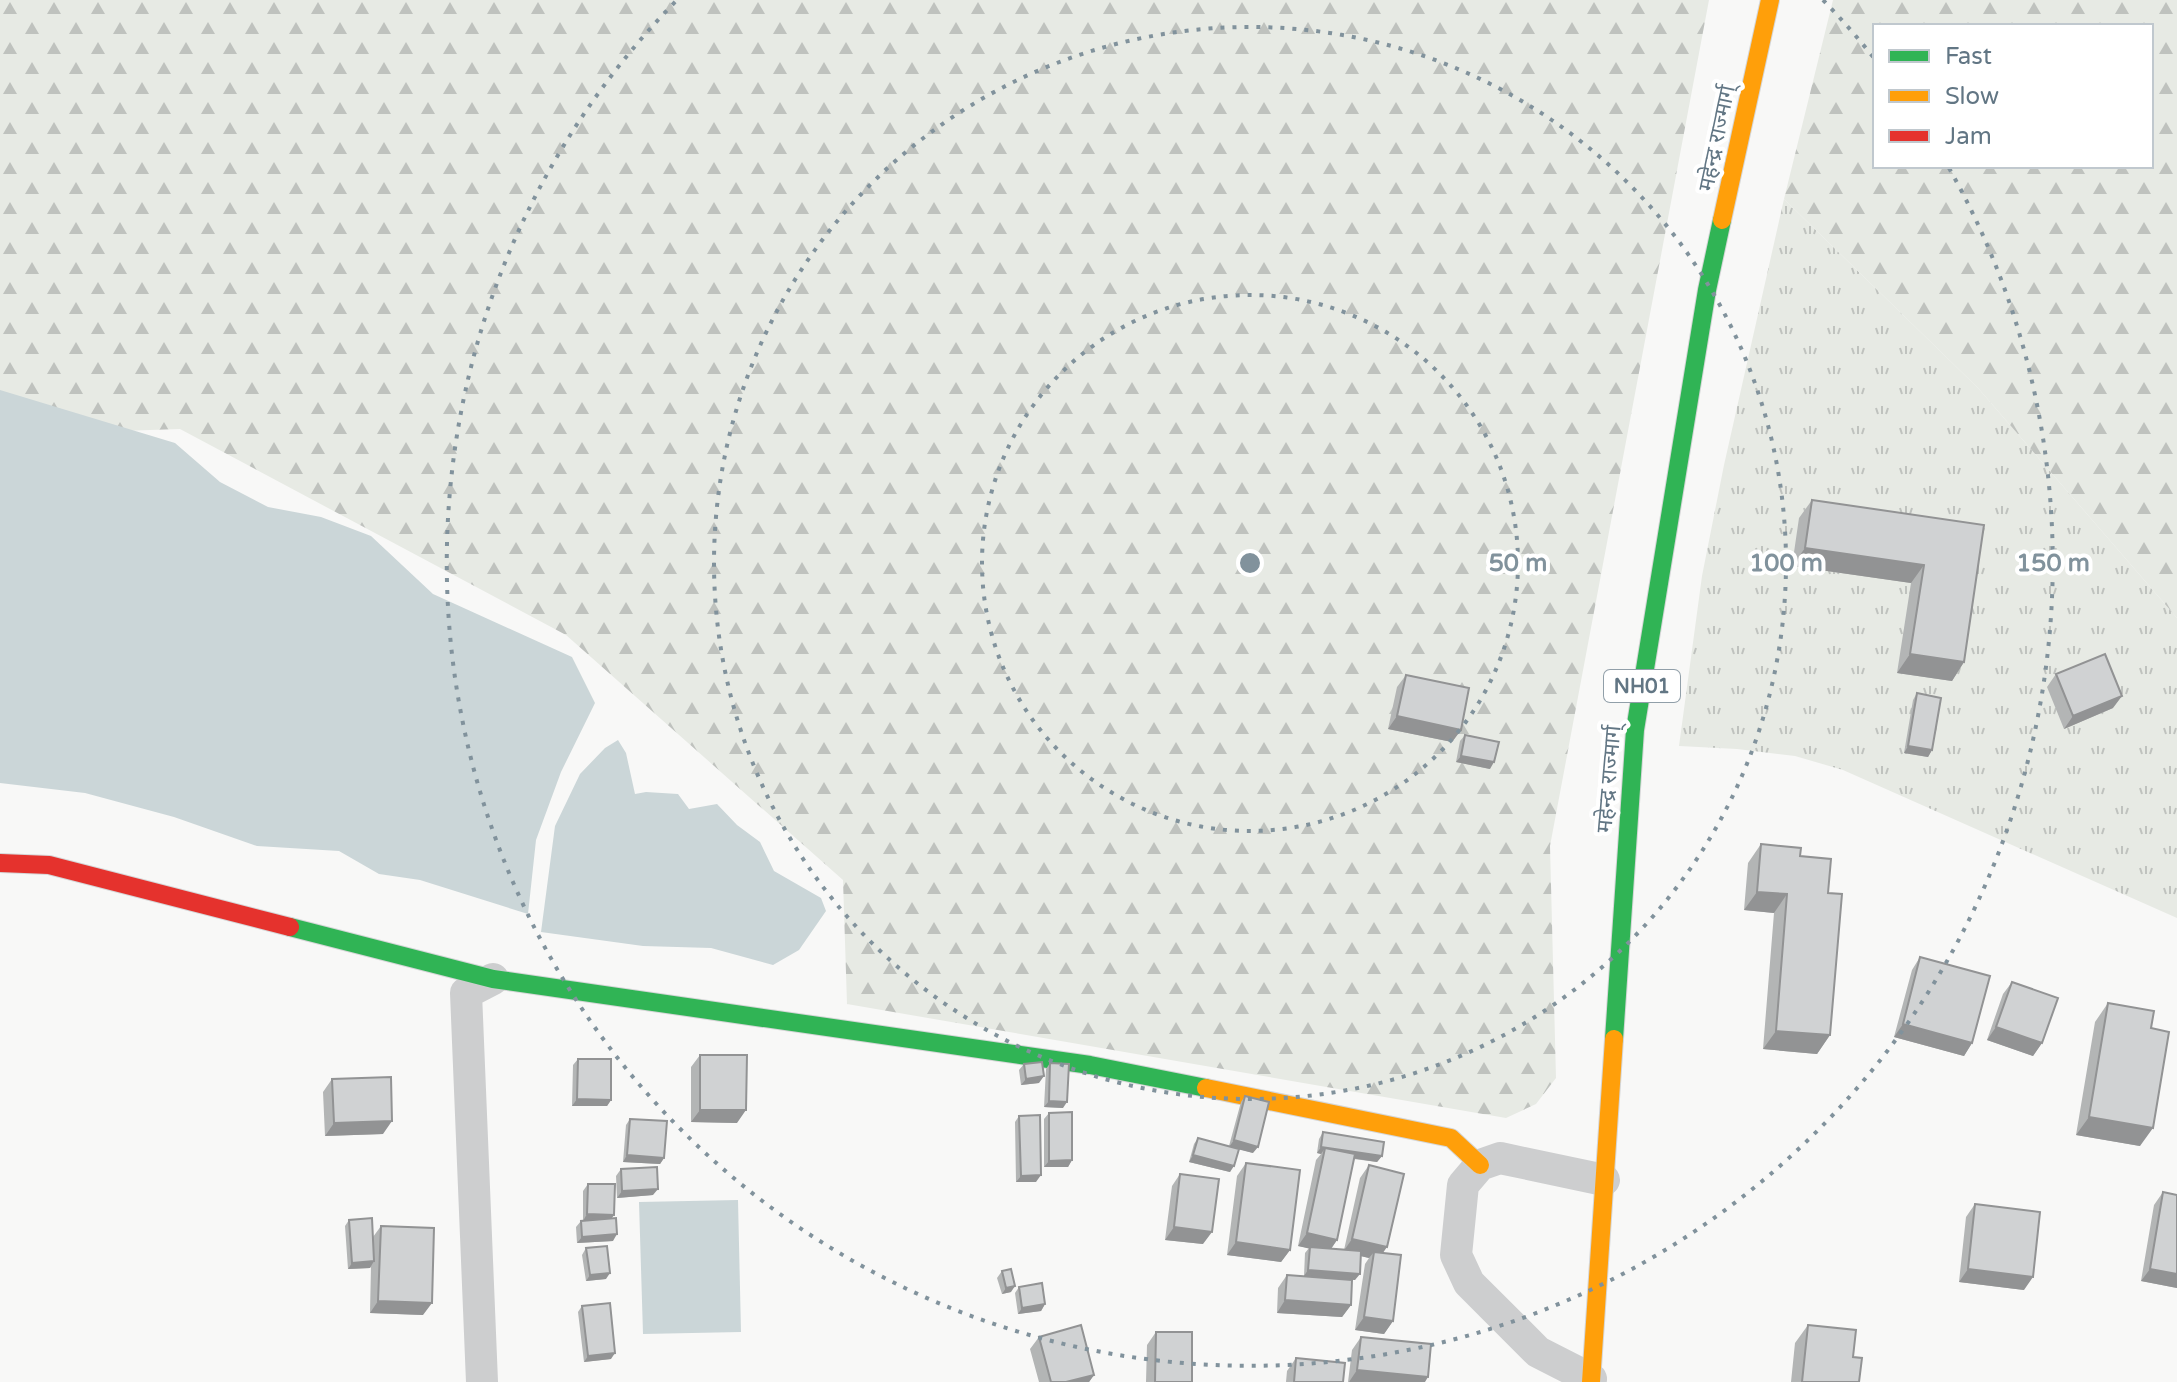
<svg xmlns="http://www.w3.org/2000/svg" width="2177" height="1382" viewBox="0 0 2177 1382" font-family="'Varela Round','Noto Sans Devanagari',sans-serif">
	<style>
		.grass { fill: url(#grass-tufts) }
		.forest { fill: url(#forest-firs); fill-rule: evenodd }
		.water { fill: #cbd6d8 }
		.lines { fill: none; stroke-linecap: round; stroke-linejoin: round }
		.fast-casing { stroke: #d5d6d7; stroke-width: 20 }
		.slow-casing { stroke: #d5d6d7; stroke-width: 20 }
		.jam-casing { stroke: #d5d6d7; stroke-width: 20 }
		.street { stroke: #cdcecf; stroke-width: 32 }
		.fast { stroke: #30b455; stroke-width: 18 }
		.slow { stroke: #ff9f0a; stroke-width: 18 }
		.jam { stroke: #e5322d; stroke-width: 18 }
		.wall { fill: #b3b5b5 }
		.shaded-wall { fill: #929394 }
		.building { fill: #d0d2d3; stroke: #929394; stroke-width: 2 }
		.ring { fill: none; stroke: #81929c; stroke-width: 4; stroke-dasharray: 4 8 }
		.labels { text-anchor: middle; stroke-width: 8; stroke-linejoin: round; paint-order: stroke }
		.shield { fill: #fff; stroke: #919fa9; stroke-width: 2 }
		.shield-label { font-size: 20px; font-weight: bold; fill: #627684 }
		.street-label { font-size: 22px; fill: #627684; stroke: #fff }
		.centre { fill: #81929c; stroke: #fff; stroke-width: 4 }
		.ring-label { font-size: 24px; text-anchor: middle; font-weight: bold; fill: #81929c; stroke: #fff; stroke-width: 8; stroke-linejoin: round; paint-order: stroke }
	</style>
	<defs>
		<pattern id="grass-tufts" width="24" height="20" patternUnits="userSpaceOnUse" patternTransform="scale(2)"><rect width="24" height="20" fill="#e7eae4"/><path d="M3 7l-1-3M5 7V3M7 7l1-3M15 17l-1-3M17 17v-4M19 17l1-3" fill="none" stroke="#bfc2be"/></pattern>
		<pattern id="forest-firs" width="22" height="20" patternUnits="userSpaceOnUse" patternTransform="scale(2)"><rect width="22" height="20" fill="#e7eae4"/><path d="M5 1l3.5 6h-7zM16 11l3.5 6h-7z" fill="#bfc2be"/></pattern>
	</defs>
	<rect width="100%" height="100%" fill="#f8f8f7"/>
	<path class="grass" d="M 1784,199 L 1978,388 L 2177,618 L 2177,918 L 1843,770 L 1795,756 L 1737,749 L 1679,746 L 1702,576 L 1724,465 Z"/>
	<path class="forest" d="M 0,0 L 1709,0 L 1550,846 L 1556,1078 L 1536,1104 L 1506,1118 L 847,1004 L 843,880 L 566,635 L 180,429 L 0,435 Z
		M 1833,0 L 2177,0 L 2177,618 L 1978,388 L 1784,199 ZM 2151,26 L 2151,166 L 1875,166 L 1875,26 Z"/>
	<path class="water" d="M 0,390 L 175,443 L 220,482 L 268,507 L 321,517 L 371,536 L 433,594 L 572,657 L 595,703 L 561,772 L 536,840 L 528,914 L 420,880 L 379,874 L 339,851 L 257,846 L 174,817 L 85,793 L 0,783 Z
		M 618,740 L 626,753 L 635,794 L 646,792 L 678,794 L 689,809 L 717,804 L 737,825 L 760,842 L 774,871 L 821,898 L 826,911 L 799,950 L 773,965 L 711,948 L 643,946 L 541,932 L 555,826 L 580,774 L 605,748 Z
		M 738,1200 L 741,1332 L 643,1334 L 639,1202 Z"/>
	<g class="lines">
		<defs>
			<path id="fast" d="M 290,927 L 493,979 L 1090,1065 L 1206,1088
				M 1614,1039 L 1635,730 L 1707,290 L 1722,220"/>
			<path id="slow" d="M 1722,220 L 1770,0
				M 1206,1088 L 1451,1138 L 1480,1165
				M 1591,1382 L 1614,1039"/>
			<path id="jam" d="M 0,863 L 49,865 L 290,927"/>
		</defs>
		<use href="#fast" class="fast-casing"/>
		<use href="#slow" class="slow-casing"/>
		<use href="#jam" class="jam-casing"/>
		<path class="street" d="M 1591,1379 L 1538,1352 L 1469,1283 L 1456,1255 L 1463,1185 L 1480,1165 L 1500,1158 L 1604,1180
			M 482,1382 L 466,993 L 493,979"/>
		<use href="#fast" class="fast"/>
		<use href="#slow" class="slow"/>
		<use href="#jam" class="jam"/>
	</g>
	<path class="wall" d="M 1812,500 L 1984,525 L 1964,662 L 1952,681 L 1897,673 L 1911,583 L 1792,566 L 1799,518 Z
		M 2056,674 L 2113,708 L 2064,729 L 2047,687 Z
		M 1406,675 L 1461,730 L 1452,742 L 1388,729 L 1397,687 Z
		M 1917,693 L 1932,750 L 1928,757 L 1904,753 L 1913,700 Z
		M 1465,735 L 1490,769 L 1456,762 L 1460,741 Z
		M 1761,844 L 1800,856 L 1828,893 L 1830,1035 L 1817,1054 L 1763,1049 L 1774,913 L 1744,910 L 1748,863 Z
		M 1920,957 L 1972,1043 L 1964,1056 L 1894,1037 L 1912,970 Z
		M 2012,982 L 2042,1043 L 2033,1056 L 1987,1040 L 2003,994 Z
		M 2108,1003 L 2151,1028 L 2140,1146 L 2076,1135 L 2095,1022 Z
		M 700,1055 L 737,1123 L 691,1122 L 691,1067 Z
		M 578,1059 L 611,1100 L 607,1106 L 572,1106 L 573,1065 Z
		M 1050,1063 L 1063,1108 L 1044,1107 L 1046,1069 Z
		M 1024,1064 L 1039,1083 L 1021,1085 L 1019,1070 Z
		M 332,1079 L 383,1134 L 325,1136 L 323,1092 Z
		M 1245,1096 L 1253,1153 L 1239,1149 L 1230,1172 L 1189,1162 L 1194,1144 L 1198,1138 L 1229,1146 L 1241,1102 Z
		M 1049,1113 L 1072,1160 L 1068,1167 L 1044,1167 L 1044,1119 Z
		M 1019,1116 L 1036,1182 L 1016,1182 L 1015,1122 Z
		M 630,1119 L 664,1158 L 660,1164 L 623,1162 L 626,1125 Z
		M 1323,1132 L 1382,1156 L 1377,1162 L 1354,1159 L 1337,1240 L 1331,1249 L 1344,1250 L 1360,1178 L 1369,1165 L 1393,1321 L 1384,1334 L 1355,1330 L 1365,1264 L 1369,1258 L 1361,1256 L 1355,1280 L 1352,1280 L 1351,1305 L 1342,1317 L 1277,1313 L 1278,1288 L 1287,1275 L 1304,1276 L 1305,1253 L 1309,1248 L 1298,1246 L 1316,1160 L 1321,1154 L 1317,1153 L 1319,1139 Z
		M 1246,1163 L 1290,1250 L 1281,1262 L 1227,1255 L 1237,1176 Z
		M 621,1169 L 653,1195 L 617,1198 L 616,1176 Z
		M 1180,1174 L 1203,1244 L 1165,1240 L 1172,1186 Z
		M 588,1184 L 611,1219 L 613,1241 L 577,1243 L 576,1227 L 581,1221 L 583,1221 L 583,1191 Z
		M 2163,1192 L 2177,1288 L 2141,1281 L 2154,1205 Z
		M 1975,1204 L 2024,1290 L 1959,1282 L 1966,1217 Z
		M 349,1220 L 373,1237 L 381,1226 L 423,1315 L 370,1313 L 371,1266 L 370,1268 L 348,1269 L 345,1226 Z
		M 586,1248 L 606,1279 L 586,1281 L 582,1255 Z
		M 1002,1271 L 1011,1292 L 1002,1294 L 997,1278 Z
		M 1019,1287 L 1045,1304 L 1041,1311 L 1018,1314 L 1015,1293 Z
		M 582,1306 L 611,1359 L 584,1362 L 578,1312 Z
		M 1808,1325 L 1853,1357 L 1859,1382 L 1791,1382 L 1795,1343 Z
		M 1156,1332 L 1192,1382 L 1146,1382 L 1147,1345 Z
		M 1039,1337 L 1094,1375 L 1089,1382 L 1039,1382 L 1030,1349 Z
		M 1361,1337 L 1425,1382 L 1348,1382 L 1352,1350 Z
		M 1296,1358 L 1343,1382 L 1286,1382 L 1287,1371 Z"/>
	<path class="shaded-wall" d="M 1805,548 L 1924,565 L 1911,583 L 1792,566 Z
		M 1910,654 L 1964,662 L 1952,681 L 1897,673 Z
		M 2122,696 L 2113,708 L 2064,729 L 2073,716 Z
		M 1397,716 L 1461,730 L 1452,742 L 1388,729 Z
		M 1908,746 L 1932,750 L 1928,757 L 1904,753 Z
		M 1461,756 L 1494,762 L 1490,769 L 1456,762 Z
		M 1757,892 L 1787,894 L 1774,913 L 1744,910 Z
		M 1903,1024 L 1972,1043 L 1964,1056 L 1894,1037 Z
		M 1996,1027 L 2042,1043 L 2033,1056 L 1987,1040 Z
		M 1776,1031 L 1830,1035 L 1817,1054 L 1763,1049 Z
		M 1044,1076 L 1039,1083 L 1021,1085 L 1026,1079 Z
		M 577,1099 L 611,1100 L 607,1106 L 572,1106 Z
		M 1049,1101 L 1067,1102 L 1063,1108 L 1044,1107 Z
		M 700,1110 L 746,1110 L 737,1123 L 691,1122 Z
		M 2089,1117 L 2153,1128 L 2140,1146 L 2076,1135 Z
		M 392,1121 L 383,1134 L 325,1136 L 334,1123 Z
		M 1234,1140 L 1258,1147 L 1253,1153 L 1229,1147 Z
		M 1321,1147 L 1382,1156 L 1377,1162 L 1324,1154 L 1325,1148 L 1321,1154 L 1317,1153 Z
		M 627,1155 L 664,1158 L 660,1164 L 623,1162 Z
		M 1193,1155 L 1234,1166 L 1230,1172 L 1189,1162 Z
		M 1072,1160 L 1068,1167 L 1044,1167 L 1049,1161 Z
		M 1041,1175 L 1036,1182 L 1016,1182 L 1021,1176 Z
		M 658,1189 L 653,1195 L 617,1198 L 622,1191 Z
		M 587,1214 L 614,1215 L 610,1221 L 583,1221 Z
		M 1174,1227 L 1212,1232 L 1203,1244 L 1165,1240 Z
		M 1307,1233 L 1337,1240 L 1328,1253 L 1298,1246 Z
		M 617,1234 L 613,1241 L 577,1243 L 582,1237 Z
		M 1352,1239 L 1387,1247 L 1378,1260 L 1374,1252 L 1369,1258 L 1343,1252 Z
		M 1236,1242 L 1290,1250 L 1281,1262 L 1227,1255 Z
		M 374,1261 L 370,1268 L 348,1269 L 352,1263 Z
		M 1968,1269 L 2033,1277 L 2024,1290 L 1959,1282 Z
		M 2150,1269 L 2177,1274 L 2177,1288 L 2141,1281 Z
		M 1308,1270 L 1360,1274 L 1355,1280 L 1304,1276 Z
		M 610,1273 L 606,1279 L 586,1281 L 590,1275 Z
		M 1015,1286 L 1011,1292 L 1002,1294 L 1006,1288 Z
		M 1285,1300 L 1351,1305 L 1342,1317 L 1277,1313 Z
		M 378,1301 L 432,1303 L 423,1315 L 370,1313 Z
		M 1045,1304 L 1041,1311 L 1018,1314 L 1022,1308 Z
		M 1364,1317 L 1393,1321 L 1384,1334 L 1355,1330 Z
		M 615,1353 L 611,1359 L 584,1362 L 588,1356 Z
		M 1357,1370 L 1428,1377 L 1425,1382 L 1349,1382 Z
		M 1094,1375 L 1089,1382 L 1066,1382 Z"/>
	<path class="building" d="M 1812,500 L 1984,525 L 1964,662 L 1910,654 L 1924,565 L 1805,548 Z
		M 2105,654 L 2122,696 L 2073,716 L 2056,674 Z
		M 1406,675 L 1469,688 L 1461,730 L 1397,716 Z
		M 1917,693 L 1941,698 L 1932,750 L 1908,746 Z
		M 1465,735 L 1499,742 L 1494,762 L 1461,756 Z
		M 1761,844 L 1801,848 L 1800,856 L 1831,859 L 1828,893 L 1842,894 L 1830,1035 L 1776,1031 L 1787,894 L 1757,892 Z
		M 1920,957 L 1990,976 L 1972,1043 L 1903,1024 Z
		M 2012,982 L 2058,998 L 2042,1043 L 1996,1027 Z
		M 2108,1003 L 2154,1011 L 2151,1028 L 2169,1032 L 2153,1128 L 2089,1117 Z
		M 700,1055 L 747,1055 L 746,1110 L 700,1110 Z
		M 578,1059 L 611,1059 L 611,1100 L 577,1099 Z
		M 1042,1062 L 1044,1076 L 1026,1079 L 1024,1064 Z
		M 1050,1063 L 1069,1064 L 1067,1102 L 1049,1101 Z
		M 391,1077 L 392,1121 L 334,1123 L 332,1079 Z
		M 1245,1096 L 1269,1102 L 1258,1147 L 1234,1140 Z
		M 1072,1112 L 1072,1160 L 1049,1161 L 1049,1113 Z
		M 1040,1115 L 1041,1175 L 1021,1176 L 1019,1116 Z
		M 630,1119 L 667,1121 L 664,1158 L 627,1155 Z
		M 1323,1132 L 1384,1142 L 1382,1156 L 1321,1147 Z
		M 1198,1138 L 1239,1149 L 1234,1166 L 1193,1155 Z
		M 1325,1148 L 1355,1154 L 1337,1240 L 1307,1233 Z
		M 1246,1163 L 1300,1170 L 1290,1250 L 1236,1242 Z
		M 1369,1165 L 1404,1174 L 1387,1247 L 1352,1239 Z
		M 657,1167 L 658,1189 L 622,1191 L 621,1169 Z
		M 1180,1174 L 1219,1179 L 1212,1232 L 1174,1227 Z
		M 588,1184 L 615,1184 L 614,1215 L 587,1214 Z
		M 2163,1192 L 2177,1195 L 2177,1274 L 2150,1269 Z
		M 1975,1204 L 2040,1212 L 2033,1277 L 1968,1269 Z
		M 372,1218 L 374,1261 L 352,1263 L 349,1220 Z
		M 616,1218 L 617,1234 L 582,1237 L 581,1221 Z
		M 381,1226 L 434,1228 L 432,1303 L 378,1301 Z
		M 607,1246 L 610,1273 L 590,1275 L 586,1248 Z
		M 1310,1247 L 1361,1251 L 1360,1274 L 1308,1270 Z
		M 1374,1252 L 1401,1255 L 1393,1321 L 1364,1317 Z
		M 1011,1269 L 1015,1286 L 1006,1288 L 1002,1271 Z
		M 1287,1275 L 1352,1280 L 1351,1305 L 1285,1300 Z
		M 1042,1283 L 1045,1304 L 1022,1308 L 1019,1287 Z
		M 610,1303 L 615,1353 L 588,1356 L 582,1306 Z
		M 1081,1325 L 1094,1375 L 1066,1382 L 1051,1382 L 1039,1337 Z
		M 1808,1325 L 1856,1330 L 1853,1357 L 1862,1358 L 1859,1382 L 1802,1382 Z
		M 1156,1332 L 1192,1332 L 1192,1382 L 1155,1382 Z
		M 1361,1337 L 1431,1344 L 1428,1377 L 1357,1370 Z
		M 1296,1358 L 1345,1363 L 1343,1382 L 1294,1382 Z"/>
	<g class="ring">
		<circle cx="1250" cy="563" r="268"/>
		<circle cx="1250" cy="563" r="536"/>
		<path d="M1823 0A803 803 0 0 1 1874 58M1949 168A803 803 0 1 1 677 0"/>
	</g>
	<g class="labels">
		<rect class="shield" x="1604" y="670" width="76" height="32" rx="6"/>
		<g class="shield-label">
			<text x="1642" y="693">NH01</text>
		</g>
		<g class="street-label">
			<text transform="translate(1716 138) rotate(-78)" y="8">महेन्द्र राज्मार्ग्</text>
			<text transform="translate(1608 779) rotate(-85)" y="8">महेन्द्र राज्मार्ग्</text>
		</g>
	</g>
	<circle cx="1250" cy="563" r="12" class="centre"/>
	<g class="ring-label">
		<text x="1518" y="571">50 m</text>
		<text x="1786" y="571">100 m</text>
		<text x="2053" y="571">150 m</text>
	</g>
	<rect x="1873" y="24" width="280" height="144" fill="#ffffff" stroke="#c0c8ce" stroke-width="2"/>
	<rect x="1889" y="50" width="40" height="12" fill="#30b455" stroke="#c0c8ce" stroke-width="2"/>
	<text x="1945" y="64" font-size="24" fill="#627684">Fast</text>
	<rect x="1889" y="90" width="40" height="12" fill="#ff9f0a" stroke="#c0c8ce" stroke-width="2"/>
	<text x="1945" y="104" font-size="24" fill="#627684">Slow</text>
	<rect x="1889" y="130" width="40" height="12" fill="#e5322d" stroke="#c0c8ce" stroke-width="2"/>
	<text x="1945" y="144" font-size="24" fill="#627684">Jam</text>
</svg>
